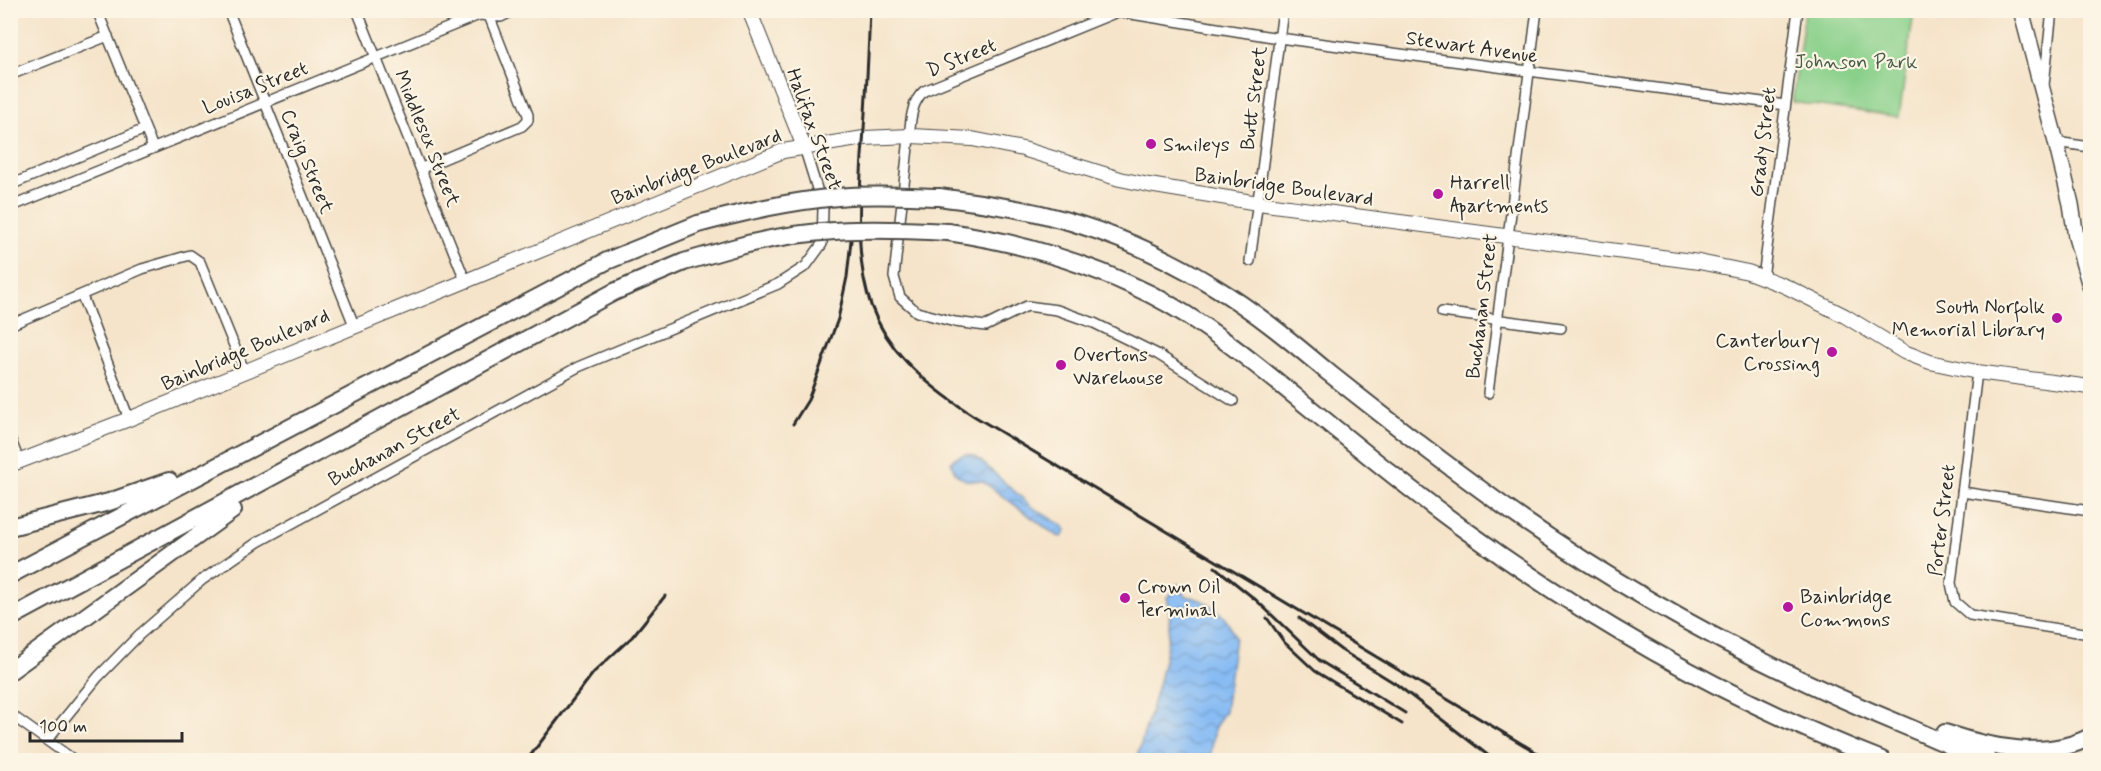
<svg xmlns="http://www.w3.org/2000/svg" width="2101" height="771" viewBox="0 0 2101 771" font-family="Mynerve,sans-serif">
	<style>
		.green { fill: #89d08a; stroke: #5a7e5a; stroke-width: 1.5 }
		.water { fill: url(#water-waves); stroke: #587390; stroke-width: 1.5 }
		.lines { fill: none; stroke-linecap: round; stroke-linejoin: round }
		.street-casing { stroke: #494743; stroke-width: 12 }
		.secondary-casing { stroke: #494743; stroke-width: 16 }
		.primary-casing { stroke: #494743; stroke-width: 18 }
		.highway-casing { stroke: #494743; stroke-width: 20 }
		.street { stroke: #fff; stroke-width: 9 }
		.secondary { stroke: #fff; stroke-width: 14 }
		.primary { stroke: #fff; stroke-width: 15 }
		.highway { stroke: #fff; stroke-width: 16 }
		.rail { stroke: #2b2b2b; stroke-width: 3 }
		.highway-bridge-casing { stroke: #494743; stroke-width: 20; stroke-linecap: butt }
		.highway-bridge { stroke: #fff; stroke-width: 16 }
		.poi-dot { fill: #b5179e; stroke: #fcf5e5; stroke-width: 2 }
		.labels { text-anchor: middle; stroke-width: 4.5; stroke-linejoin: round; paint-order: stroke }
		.street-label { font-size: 20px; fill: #2b2b2b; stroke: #fcf5e5 }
		.park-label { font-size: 20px; fill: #475d48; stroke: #fcf5e5 }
		.poi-label { font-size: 20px; fill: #2b2b2b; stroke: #fcf5e5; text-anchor: start }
	</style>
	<defs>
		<pattern id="water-waves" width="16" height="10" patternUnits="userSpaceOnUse" patternTransform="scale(1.5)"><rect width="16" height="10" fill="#86bbf4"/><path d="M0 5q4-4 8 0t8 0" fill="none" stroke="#6e98c6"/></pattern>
	</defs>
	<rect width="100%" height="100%" fill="#fcf5e5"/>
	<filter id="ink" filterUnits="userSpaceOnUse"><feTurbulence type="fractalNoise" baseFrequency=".0167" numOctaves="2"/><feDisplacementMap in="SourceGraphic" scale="12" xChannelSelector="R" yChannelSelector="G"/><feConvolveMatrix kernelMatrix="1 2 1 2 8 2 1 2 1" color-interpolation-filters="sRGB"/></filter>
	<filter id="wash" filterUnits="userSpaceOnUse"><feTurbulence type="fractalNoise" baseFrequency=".008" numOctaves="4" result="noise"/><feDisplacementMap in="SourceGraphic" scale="24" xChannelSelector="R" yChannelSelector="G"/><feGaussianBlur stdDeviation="1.35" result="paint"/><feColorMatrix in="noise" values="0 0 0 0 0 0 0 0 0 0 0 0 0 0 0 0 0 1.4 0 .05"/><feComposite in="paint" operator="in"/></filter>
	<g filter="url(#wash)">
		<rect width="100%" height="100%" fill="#f5e4ca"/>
		<path class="green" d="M 1805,11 L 1914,11 L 1899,117 L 1792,102 Z"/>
		<path class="water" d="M 966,454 L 975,456 L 1032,507 L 1063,526 L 1066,530 L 1062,537 L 1057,536 L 982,481 L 965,480 L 956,474 L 951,463 L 954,458 Z
			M 1178,584 L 1186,596 C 1210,600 1227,615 1235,637 L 1225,711 L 1215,727 L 1210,760 L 1136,760 C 1146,725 1179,630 1167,598 Z"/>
	</g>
	<g filter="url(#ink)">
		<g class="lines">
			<defs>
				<path id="street" d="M 97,10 L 153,148
					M 228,10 L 354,325
					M 357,10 L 465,280
					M 1122,10 L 924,91 C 915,99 913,108 911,119 L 894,277 L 900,297 L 917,312 L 955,322 L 986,326 L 1027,306 L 1057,310 L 1094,323 L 1157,354 L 1233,401
					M 1119,12 L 1279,38 L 1785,105
					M 10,75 L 108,36
					M 2044,85 L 2052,10
					M 2056,142 L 2090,147
					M 422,168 L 522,126 L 528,120 L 528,115 L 488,13
					M 10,185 L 145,129
					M 10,207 L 479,15 L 501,17 L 515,10
					M 1250,261 L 1283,10
					M 1763,278 L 1798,10
					M 82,296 L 129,419
					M 1442,312 L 1561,328
					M 10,325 L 142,269 L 190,255 L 200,262 L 244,370
					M 1977,372 L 1951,583 L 1955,602 L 1970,615 L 2090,634
					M 1488,393 L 1537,10
					M 10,438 L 19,461
					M 1962,492 L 2090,511
					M 10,714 L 74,760
					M 47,740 L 98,677 L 139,635 L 202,580 L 258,542 L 578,367 L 778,284 L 806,266 L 822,244 L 823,208 L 804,147"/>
				<path id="secondary" d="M 749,10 L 804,147
					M 10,465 L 129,419 L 783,151 L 864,138 L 911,136 L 972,139 L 1023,149 L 1120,179 L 1149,185 L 1258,203 L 1699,262 L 1748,272 L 1785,286 L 1845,316 L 1904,352 L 1930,362 L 1977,372 L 2090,387"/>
				<path id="primary" d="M 2021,10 L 2056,142 L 2071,204 L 2076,237 L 2090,286"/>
				<path id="highway" d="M 939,197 C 973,202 1007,206 1041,214 C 1100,228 1161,254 1213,286 C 1255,311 1292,342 1329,373 C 1392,423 1456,473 1522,519 C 1643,603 1773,672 1910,728 C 1936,739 1961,751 1988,760
					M 948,232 C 1018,242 1086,262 1150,294 C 1205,322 1253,362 1301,401 C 1356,445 1410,491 1468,532 C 1595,624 1735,703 1882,760
					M 10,527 L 109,502 L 169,481
					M 10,575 L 607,261 L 698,224
					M 10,618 L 614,292 L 684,262 L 729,249
					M 10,671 L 233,510
					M 1945,733 C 1990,748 2046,760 2090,737"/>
			</defs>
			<use href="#street" class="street-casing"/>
			<use href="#secondary" class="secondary-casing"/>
			<use href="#primary" class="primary-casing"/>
			<use href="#highway" class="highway-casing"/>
			<use href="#street" class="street"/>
			<use href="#secondary" class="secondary"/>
			<use href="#primary" class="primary"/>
			<use href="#highway" class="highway"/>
			<path class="rail" d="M 870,10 C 868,59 866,108 862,156 C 854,286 858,341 974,416 L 1549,760
				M 793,424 L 808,400 L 838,319 L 847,277 L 852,231
				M 1215,567 L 1256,600 L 1320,661 L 1405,713
				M 1267,618 L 1284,642 L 1315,671 L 1402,724
				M 1299,618 L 1341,650 L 1396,684 L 1494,760
				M 527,760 L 594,672 L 632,637 L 665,596"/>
			<defs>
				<path id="highway-bridge" d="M 698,224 C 744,212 790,201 838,197 C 871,194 906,196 939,197
					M 729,249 C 805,227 870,228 948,232"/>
			</defs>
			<use href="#highway-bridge" class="highway-bridge-casing"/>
			<use href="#highway-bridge" class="highway-bridge"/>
		</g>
	</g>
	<g class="poi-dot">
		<circle cx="1151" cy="144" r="6"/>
		<circle cx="1438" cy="194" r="6"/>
		<circle cx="2057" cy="318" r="6"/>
		<circle cx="1832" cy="352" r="6"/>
		<circle cx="1061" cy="365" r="6"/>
		<circle cx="1125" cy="598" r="6"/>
		<circle cx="1788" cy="607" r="6"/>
	</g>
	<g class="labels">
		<g class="street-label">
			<text transform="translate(1472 46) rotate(8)" y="7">Stewart Avenue</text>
			<text transform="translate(961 57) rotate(-22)" y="7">D Street</text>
			<text transform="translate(255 87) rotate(-22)" y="7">Louisa Street</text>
			<text transform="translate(1253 98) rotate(-83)" y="7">Butt Street</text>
			<text transform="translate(815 129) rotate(70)" y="7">Halifax Street</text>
			<text transform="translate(428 138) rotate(68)" y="7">Middlesex Street</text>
			<text transform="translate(1762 142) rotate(-83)" y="7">Grady Street</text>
			<text transform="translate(308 161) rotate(68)" y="7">Craig Street</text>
			<text transform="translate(696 166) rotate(-21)" y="7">Bainbridge Boulevard</text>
			<text transform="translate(1284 186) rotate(8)" y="7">Bainbridge Boulevard</text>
			<text transform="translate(1481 306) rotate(-83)" y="7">Buchanan Street</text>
			<text transform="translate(245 349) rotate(-23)" y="7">Bainbridge Boulevard</text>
			<text transform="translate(394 446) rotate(-28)" y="7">Buchanan Street</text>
			<text transform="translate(1941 520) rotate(-83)" y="7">Porter Street</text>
		</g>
		<g class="park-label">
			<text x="1856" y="68">Johnson Park</text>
		</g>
		<g class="poi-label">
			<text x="1163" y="151">Smileys</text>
			<text x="1450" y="189">Harrell<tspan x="1450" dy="23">Apartments</tspan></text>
			<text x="2045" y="313" text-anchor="end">South Norfolk<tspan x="2045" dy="23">Memorial Library</tspan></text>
			<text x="1820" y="347" text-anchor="end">Canterbury<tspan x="1820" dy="23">Crossing</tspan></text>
			<text x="1073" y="361">Overtons<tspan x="1073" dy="23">Warehouse</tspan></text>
			<text x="1137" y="593">Crown Oil<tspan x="1137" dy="23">Terminal</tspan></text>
			<text x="1800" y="603">Bainbridge<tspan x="1800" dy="23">Commons</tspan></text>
		</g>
	</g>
	<rect width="2101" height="771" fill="none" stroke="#fcf5e5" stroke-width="36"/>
	<path d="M30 732v9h152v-9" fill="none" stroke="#2b2b2b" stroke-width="3"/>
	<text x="39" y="732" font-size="18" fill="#2b2b2b" stroke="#fcf5e5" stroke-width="4.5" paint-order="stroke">100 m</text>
</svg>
